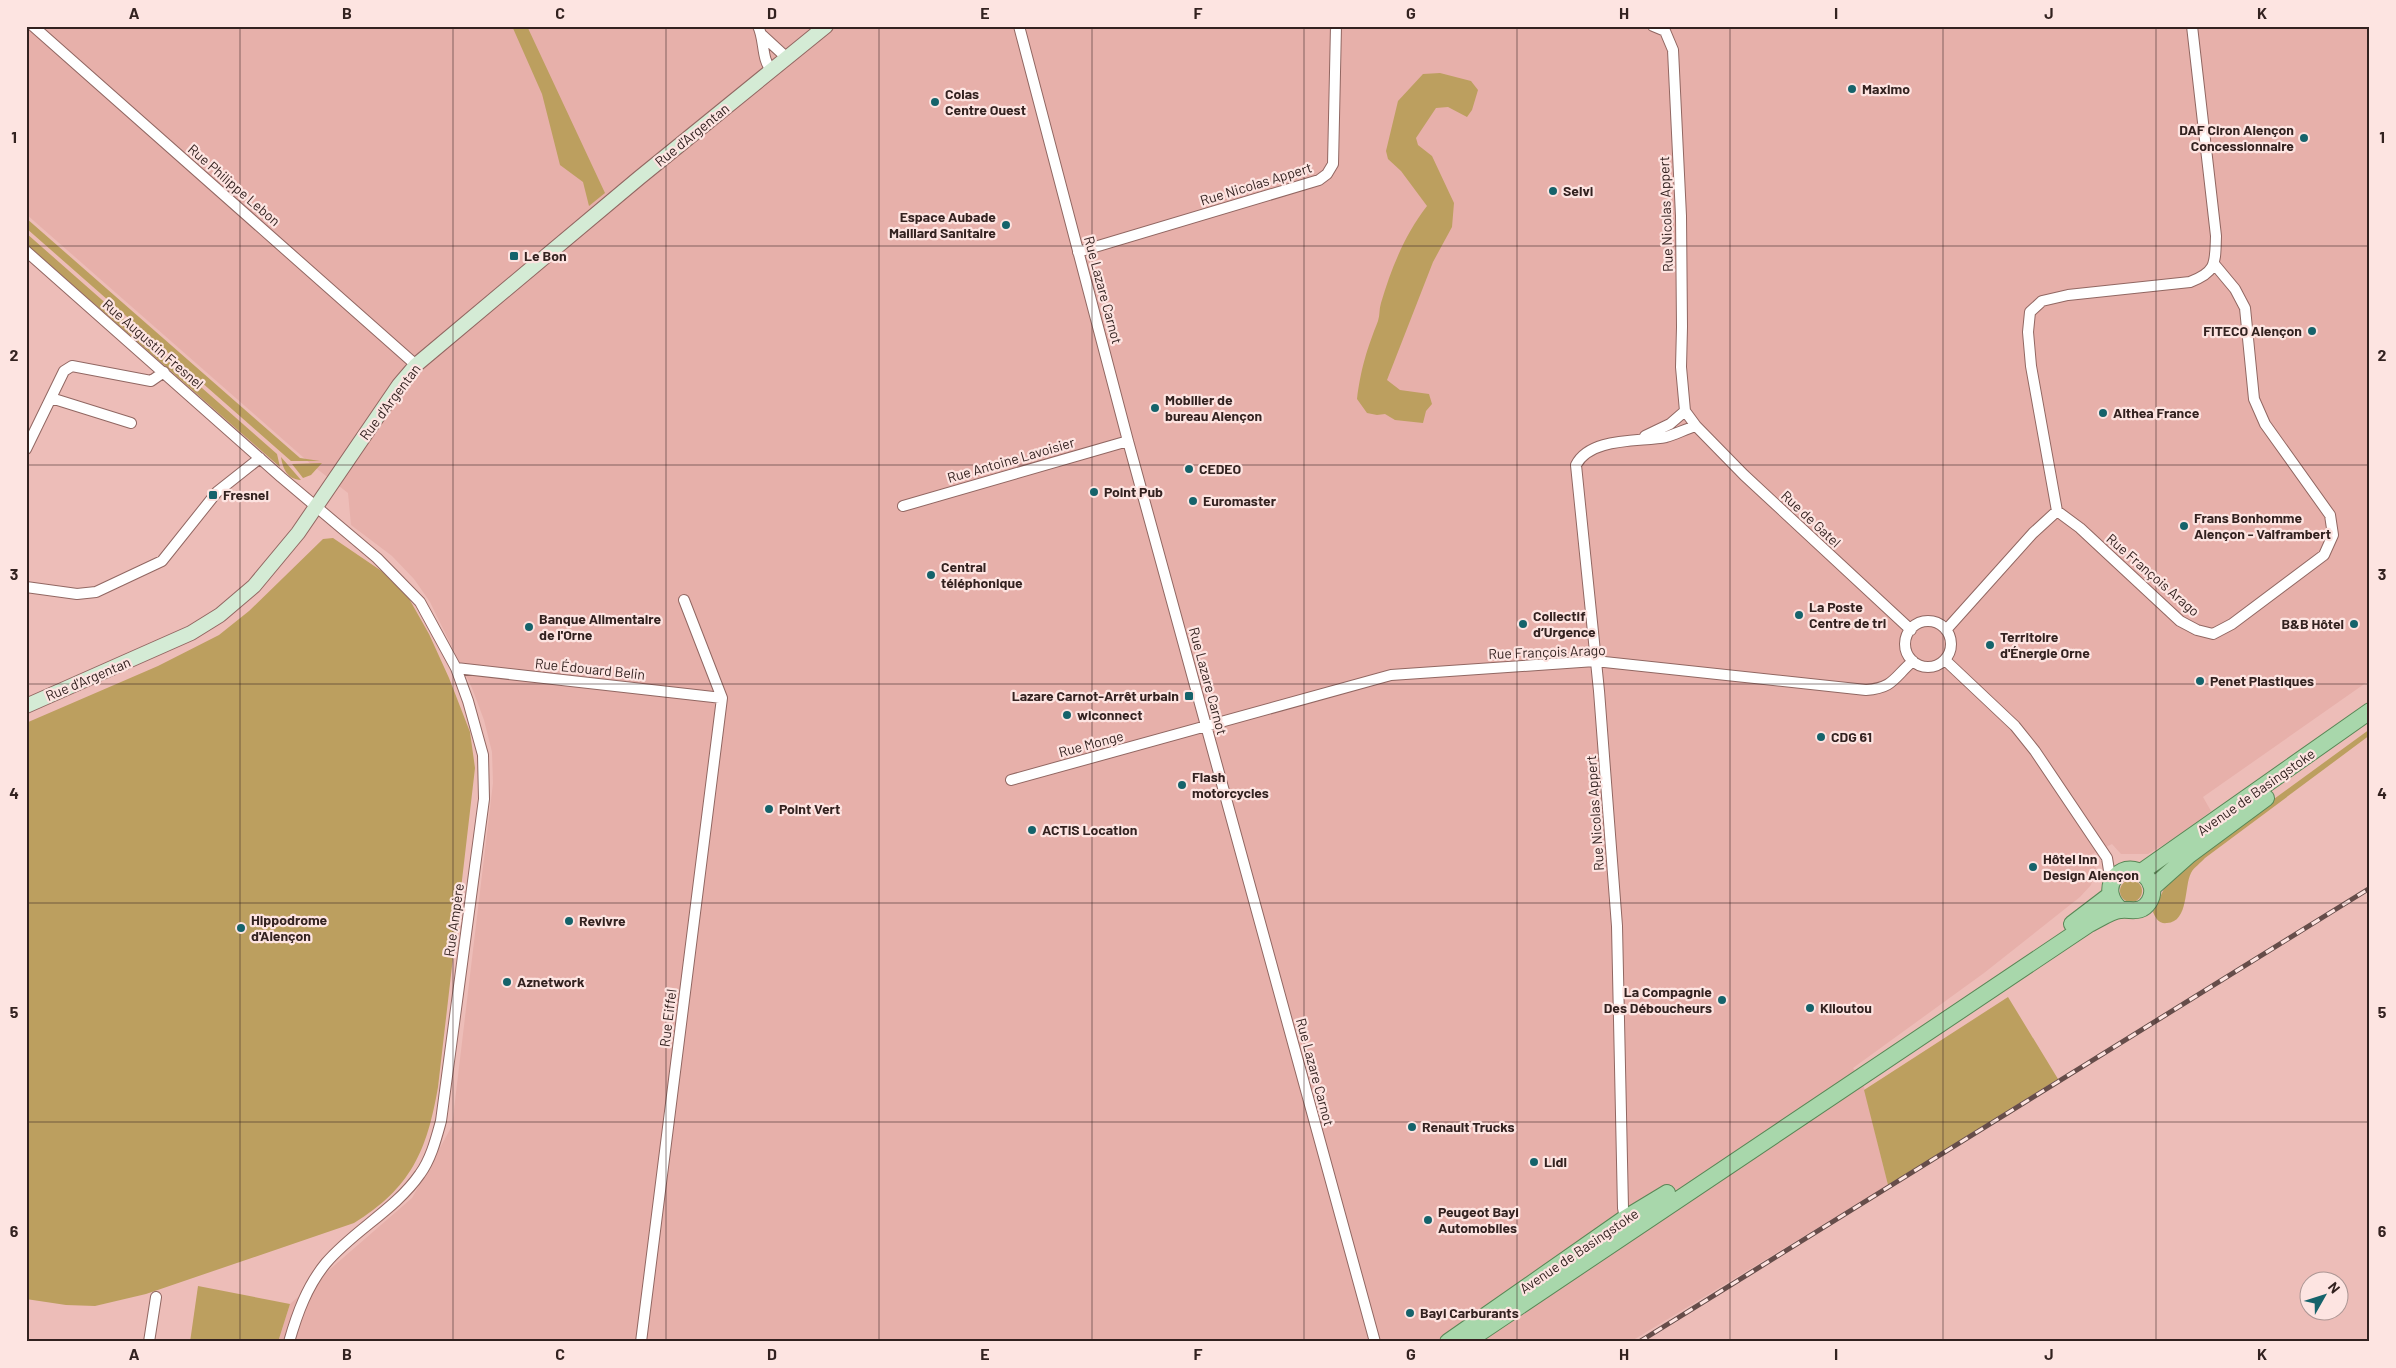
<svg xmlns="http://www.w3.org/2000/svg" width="2396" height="1368" viewBox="0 0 2396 1368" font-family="Barlow,sans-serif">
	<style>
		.built { fill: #e7b0aa }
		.green { fill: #bc9f5f }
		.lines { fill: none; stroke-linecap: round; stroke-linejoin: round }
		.street-casing { stroke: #916762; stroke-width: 12 }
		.secondary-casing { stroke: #916762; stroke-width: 16 }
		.primary-casing { stroke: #598756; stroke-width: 18 }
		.street { stroke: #fff; stroke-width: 10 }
		.secondary { stroke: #d4ebd5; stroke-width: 14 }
		.primary { stroke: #a8d7ab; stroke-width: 16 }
		.rail-casing { stroke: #664d4a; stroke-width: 5 }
		.rail { stroke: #fde4e1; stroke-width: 3; stroke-dasharray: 9; stroke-linecap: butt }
		.grid { fill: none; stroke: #332220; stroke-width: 1; stroke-opacity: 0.55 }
		.poi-dot { fill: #15636b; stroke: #fde4e1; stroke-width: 2 }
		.labels { text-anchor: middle; stroke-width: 4.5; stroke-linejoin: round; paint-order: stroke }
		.poi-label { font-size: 14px; font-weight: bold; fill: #332220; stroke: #fde4e1; text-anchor: start }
		.street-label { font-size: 14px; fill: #332220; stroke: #fde4e1 }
		.neatline { fill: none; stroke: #332220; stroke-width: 2 }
		.grid-label { font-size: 16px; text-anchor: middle; font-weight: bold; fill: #332220 }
	</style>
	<rect width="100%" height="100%" fill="#edbdb8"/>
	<path class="built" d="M 26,26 L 2370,26 L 2370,680 L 2203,797 L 2211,811 L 2178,836 L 2148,854 L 2121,854 L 2112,844 L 2092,854 L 2096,868 L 2091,885 L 2080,897 L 1984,973 L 1853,1068 L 1863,1083 L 1888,1185 L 1630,1342 L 278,1342 L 290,1304 L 412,1198 L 452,1126 L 493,783 L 492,752 L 484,720 L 472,688 L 430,602 L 414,579 L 392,556 L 351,525 L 348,493 L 312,465 L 26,214 Z"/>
	<path class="green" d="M 512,26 L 527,26 L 605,193 L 589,206 L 583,182 L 560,165 L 542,94 Z
		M 1440,73 L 1471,81 L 1478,90 L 1472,110 L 1467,117 L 1448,107 L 1436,108 L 1416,138 L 1418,145 L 1432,156 L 1454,203 L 1452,227 L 1433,262 L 1387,380 L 1400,390 L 1429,394 L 1432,404 L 1426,411 L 1423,423 L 1395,420 L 1385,414 L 1377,415 L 1367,413 L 1357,399 C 1361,368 1367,349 1378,321 C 1380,315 1379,309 1381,303 C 1391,269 1405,234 1427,206 L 1401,171 L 1388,159 L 1386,151 L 1398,101 L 1423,74 Z
		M 26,218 L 300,458 L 320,461 L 291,461 L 26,228 Z
		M 26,233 L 277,454 L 280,467 L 26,244 Z
		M 281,457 L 301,480 C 287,479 283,469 281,457 Z
		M 322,463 L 311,475 L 303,478 L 292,464 Z
		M 333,538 L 383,572 L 407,595 L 429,634 L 449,678 L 470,732 L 475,768 L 438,1087 C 427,1151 411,1188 354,1223 L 146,1294 L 95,1306 L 66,1305 L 26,1299 L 26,723 L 158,666 L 219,635 L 249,611 L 323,539 Z
		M 2370,729 L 2370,735 L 2205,858 C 2201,863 2194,867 2191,873 C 2184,886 2189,922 2167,923 C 2159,924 2156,919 2153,912 L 2171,874 Z
		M2120 891a11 11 0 1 1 22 0a11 11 0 1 1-22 0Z
		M 2008,997 L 2058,1079 L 1888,1185 L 1864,1090 Z
		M 198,1286 L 290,1304 L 278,1342 L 190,1342 Z"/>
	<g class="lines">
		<defs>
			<path id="street" d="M 33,26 L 416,365
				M 758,26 C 765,40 761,60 772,71
				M 1019,26 L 1128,441 L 1375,1342
				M 1653,26 L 1665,31 L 1673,50 L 1681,216 L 1682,327 L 1681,367 L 1685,411 L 1696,426 L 1744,475 L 1911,630
				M 762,35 L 787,58
				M 26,251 L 281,477 L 377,558 L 420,602 L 456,668 L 468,701 L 483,755 L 484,799 L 441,1121 C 436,1139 431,1159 420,1174 C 395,1210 354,1230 326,1263 C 307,1286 297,1314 289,1342
				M 1078,252 L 1319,180 L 1327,174 L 1333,164 L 1336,26
				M 51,398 L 131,423
				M 1645,436 L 1670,424 L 1685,411
				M 26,449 L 64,371 L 72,366 L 151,381 L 164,372
				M 903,506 L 1128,441
				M 2057,511 L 2031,366 L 2028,332 L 2030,312 L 2042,301 L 2068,295 L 2190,282 C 2217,272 2215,263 2216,236 L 2192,26
				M 26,587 L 77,594 L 96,592 L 162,561 L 217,492 L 260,458
				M1905 644a23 23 0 1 1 46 0a23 23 0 1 1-46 0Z
				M 1946,630 L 2033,533 L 2057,511 L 2080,528 L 2180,621 L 2197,630 L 2213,634 L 2232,624 L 2324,555 L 2333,535 L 2330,515 L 2265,424 L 2254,399 L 2245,308 L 2235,289 L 2215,265
				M 1945,660 L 2015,726 L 2035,751 L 2107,858 L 2111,883
				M 456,668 L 722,698
				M 1011,780 L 1391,675 L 1595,661 L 1866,690 C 1894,688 1894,677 1913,661
				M 1626,1223 L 1623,1208 L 1617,926 L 1599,691 L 1576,465 C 1590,437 1639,442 1666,437 C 1676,434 1686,429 1696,426
				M 149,1342 L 156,1297
				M 641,1342 L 722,698 L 684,600"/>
			<path id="secondary" d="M 26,706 L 191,633 L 220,615 L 254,586 L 298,533 L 399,385 L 416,365 L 639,178 L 826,26"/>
			<path id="primary" d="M 2141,872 L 2370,711
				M 2152,888 L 2189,855 L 2266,798
				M 2072,924 L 2110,895
				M 1448,1342 L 1624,1219 L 1667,1193
				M 1466,1342 L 2089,924 C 2098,920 2112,910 2121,910 C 2132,909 2141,914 2149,902 C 2162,881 2133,858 2116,876 C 2106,887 2110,901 2121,910"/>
		</defs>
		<use href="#street" class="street-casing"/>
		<use href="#secondary" class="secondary-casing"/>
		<use href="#primary" class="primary-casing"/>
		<use href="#street" class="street"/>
		<use href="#secondary" class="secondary"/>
		<use href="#primary" class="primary"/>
		<defs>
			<path id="rail" d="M 1639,1342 L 2370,888"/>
		</defs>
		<use href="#rail" class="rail-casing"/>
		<use href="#rail" class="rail"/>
	</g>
	<path class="grid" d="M 240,26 L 240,1342M 453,26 L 453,1342M 666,26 L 666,1342M 879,26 L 879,1342M 1092,26 L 1092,1342M 1304,26 L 1304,1342M 1517,26 L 1517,1342M 1730,26 L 1730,1342M 1943,26 L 1943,1342M 2156,26 L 2156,1342M 26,246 L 2370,246M 26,465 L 2370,465M 26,684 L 2370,684M 26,903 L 2370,903M 26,1122 L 2370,1122"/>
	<g class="poi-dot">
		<circle cx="1852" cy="89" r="5"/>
		<circle cx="935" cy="102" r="5"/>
		<circle cx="2304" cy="138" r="5"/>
		<circle cx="1553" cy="191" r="5"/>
		<circle cx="1006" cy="225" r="5"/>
		<rect x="509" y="251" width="10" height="10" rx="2.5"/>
		<circle cx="2312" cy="331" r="5"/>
		<circle cx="1155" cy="408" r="5"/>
		<circle cx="2103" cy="413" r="5"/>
		<circle cx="1189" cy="469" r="5"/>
		<circle cx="1094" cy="492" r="5"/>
		<rect x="208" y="490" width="10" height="10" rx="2.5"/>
		<circle cx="1193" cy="501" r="5"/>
		<circle cx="2184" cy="526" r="5"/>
		<circle cx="931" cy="575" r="5"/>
		<circle cx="1799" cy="615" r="5"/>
		<circle cx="1523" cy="624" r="5"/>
		<circle cx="2354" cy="624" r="5"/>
		<circle cx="529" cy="627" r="5"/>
		<circle cx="1990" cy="645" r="5"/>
		<circle cx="2200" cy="681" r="5"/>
		<rect x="1184" y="691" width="10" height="10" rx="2.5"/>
		<circle cx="1067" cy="715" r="5"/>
		<circle cx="1821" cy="737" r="5"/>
		<circle cx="1182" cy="785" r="5"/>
		<circle cx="769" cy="809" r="5"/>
		<circle cx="1032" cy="830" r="5"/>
		<circle cx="2033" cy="867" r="5"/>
		<circle cx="569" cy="921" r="5"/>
		<circle cx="241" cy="928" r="5"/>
		<circle cx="507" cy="982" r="5"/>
		<circle cx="1722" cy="1000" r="5"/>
		<circle cx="1810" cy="1008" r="5"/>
		<circle cx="1412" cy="1127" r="5"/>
		<circle cx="1534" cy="1162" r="5"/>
		<circle cx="1428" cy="1220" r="5"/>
		<circle cx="1410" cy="1313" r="5"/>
	</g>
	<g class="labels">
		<g class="poi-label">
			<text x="1862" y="94">Maximo</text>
			<text x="945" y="99">Colas<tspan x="945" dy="16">Centre Ouest</tspan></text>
			<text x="2294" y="135" text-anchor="end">DAF Ciron Alençon<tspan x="2294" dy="16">Concessionnaire</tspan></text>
			<text x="1563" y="196">Selvi</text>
			<text x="996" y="222" text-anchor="end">Espace Aubade<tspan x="996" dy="16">Maillard Sanitaire</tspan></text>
			<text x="524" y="261">Le Bon</text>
			<text x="2302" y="336" text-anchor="end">FITECO Alençon</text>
			<text x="1165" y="405">Mobilier de<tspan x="1165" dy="16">bureau Alençon</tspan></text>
			<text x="2113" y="418">Althea France</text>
			<text x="1199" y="474">CEDEO</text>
			<text x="1104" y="497">Point Pub</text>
			<text x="223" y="500">Fresnel</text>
			<text x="1203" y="506">Euromaster</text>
			<text x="2194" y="523">Frans Bonhomme<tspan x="2194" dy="16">Alençon - Valframbert</tspan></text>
			<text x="941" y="572">Central<tspan x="941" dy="16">téléphonique</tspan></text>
			<text x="1809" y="612">La Poste<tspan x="1809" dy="16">Centre de tri</tspan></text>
			<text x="1533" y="621">Collectif<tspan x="1533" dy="16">d’Urgence</tspan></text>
			<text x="539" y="624">Banque Alimentaire<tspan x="539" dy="16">de l'Orne</tspan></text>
			<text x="2344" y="629" text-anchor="end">B&amp;B Hôtel</text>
			<text x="2000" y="642">Territoire<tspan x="2000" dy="16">d'Énergie Orne</tspan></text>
			<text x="2210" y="686">Penet Plastiques</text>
			<text x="1179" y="701" text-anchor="end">Lazare Carnot-Arrêt urbain</text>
			<text x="1077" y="720">wiconnect</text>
			<text x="1831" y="742">CDG 61</text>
			<text x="1192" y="782">Flash<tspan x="1192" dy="16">motorcycles</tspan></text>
			<text x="779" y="814">Point Vert</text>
			<text x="1042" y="835">ACTIS Location</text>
			<text x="2043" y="864">Hôtel Inn<tspan x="2043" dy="16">Design Alençon</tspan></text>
			<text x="251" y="925">Hippodrome<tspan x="251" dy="16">d'Alençon</tspan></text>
			<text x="579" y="926">Revivre</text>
			<text x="517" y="987">Aznetwork</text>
			<text x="1712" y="997" text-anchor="end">La Compagnie<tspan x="1712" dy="16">Des Déboucheurs</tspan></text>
			<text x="1820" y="1013">Kiloutou</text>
			<text x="1422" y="1132">Renault Trucks</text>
			<text x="1544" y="1167">Lidl</text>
			<text x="1438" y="1217">Peugeot Bayi<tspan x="1438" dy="16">Automobiles</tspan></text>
			<text x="1420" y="1318">Bayi Carburants</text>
		</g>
		<g class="street-label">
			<text transform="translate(692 135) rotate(-39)" y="5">Rue d'Argentan</text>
			<text transform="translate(1256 184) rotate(-17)" y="5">Rue Nicolas Appert</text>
			<text transform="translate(234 185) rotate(41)" y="5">Rue Philippe Lebon</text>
			<text transform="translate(1666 214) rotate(-92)" y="5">Rue Nicolas Appert</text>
			<text transform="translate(1103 290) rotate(75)" y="5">Rue Lazare Carnot</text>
			<text transform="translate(153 344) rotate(41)" y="5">Rue Augustin Fresnel</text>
			<text transform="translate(390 402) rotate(-53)" y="5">Rue d'Argentan</text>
			<text transform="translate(1011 460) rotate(-16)" y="5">Rue Antoine Lavoisier</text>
			<text transform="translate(1811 519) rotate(43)" y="5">Rue de Gatel</text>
			<text transform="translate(2153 575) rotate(41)" y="5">Rue François Arago</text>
			<text transform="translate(1547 652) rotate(-2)" y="5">Rue François Arago</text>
			<text transform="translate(590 669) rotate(6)" y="5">Rue Édouard Belin</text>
			<text transform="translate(88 679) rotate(-23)" y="5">Rue d'Argentan</text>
			<text transform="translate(1208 681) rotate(75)" y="5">Rue Lazare Carnot</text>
			<text transform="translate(1091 744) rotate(-15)" y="5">Rue Monge</text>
			<text transform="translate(2256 792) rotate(-35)" y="5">Avenue de Basingstoke</text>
			<text transform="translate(1595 813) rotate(-94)" y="5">Rue Nicolas Appert</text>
			<text transform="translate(454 920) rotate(-82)" y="5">Rue Ampère</text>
			<text transform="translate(668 1018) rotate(-83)" y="5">Rue Eiffel</text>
			<text transform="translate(1315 1072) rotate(75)" y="5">Rue Lazare Carnot</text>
			<text transform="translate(1579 1251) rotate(-34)" y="5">Avenue de Basingstoke</text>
		</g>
	</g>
	<rect width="2396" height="1368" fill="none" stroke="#fde4e1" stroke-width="55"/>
	<g transform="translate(2324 1296) rotate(51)"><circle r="24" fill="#fde4e1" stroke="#ac9694"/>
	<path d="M0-4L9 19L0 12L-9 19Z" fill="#15636b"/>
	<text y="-8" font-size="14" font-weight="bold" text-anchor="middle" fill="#332220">N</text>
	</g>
	<rect x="28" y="28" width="2340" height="1312" class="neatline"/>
	<g class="grid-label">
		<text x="134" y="19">A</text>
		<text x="347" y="19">B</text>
		<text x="560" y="19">C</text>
		<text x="772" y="19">D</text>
		<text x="985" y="19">E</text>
		<text x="1198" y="19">F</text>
		<text x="1411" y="19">G</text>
		<text x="1624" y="19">H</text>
		<text x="1836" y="19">I</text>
		<text x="2049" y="19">J</text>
		<text x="2262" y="19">K</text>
		<text x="14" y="143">1</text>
		<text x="2382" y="143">1</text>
		<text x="14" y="361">2</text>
		<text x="2382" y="361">2</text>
		<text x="14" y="580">3</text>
		<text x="2382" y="580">3</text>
		<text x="14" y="799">4</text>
		<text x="2382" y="799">4</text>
		<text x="14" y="1018">5</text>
		<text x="2382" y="1018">5</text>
		<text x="14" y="1237">6</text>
		<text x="2382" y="1237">6</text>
		<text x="134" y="1360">A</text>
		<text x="347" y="1360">B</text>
		<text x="560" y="1360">C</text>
		<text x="772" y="1360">D</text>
		<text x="985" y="1360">E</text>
		<text x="1198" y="1360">F</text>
		<text x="1411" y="1360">G</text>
		<text x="1624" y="1360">H</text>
		<text x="1836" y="1360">I</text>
		<text x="2049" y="1360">J</text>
		<text x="2262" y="1360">K</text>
	</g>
</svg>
